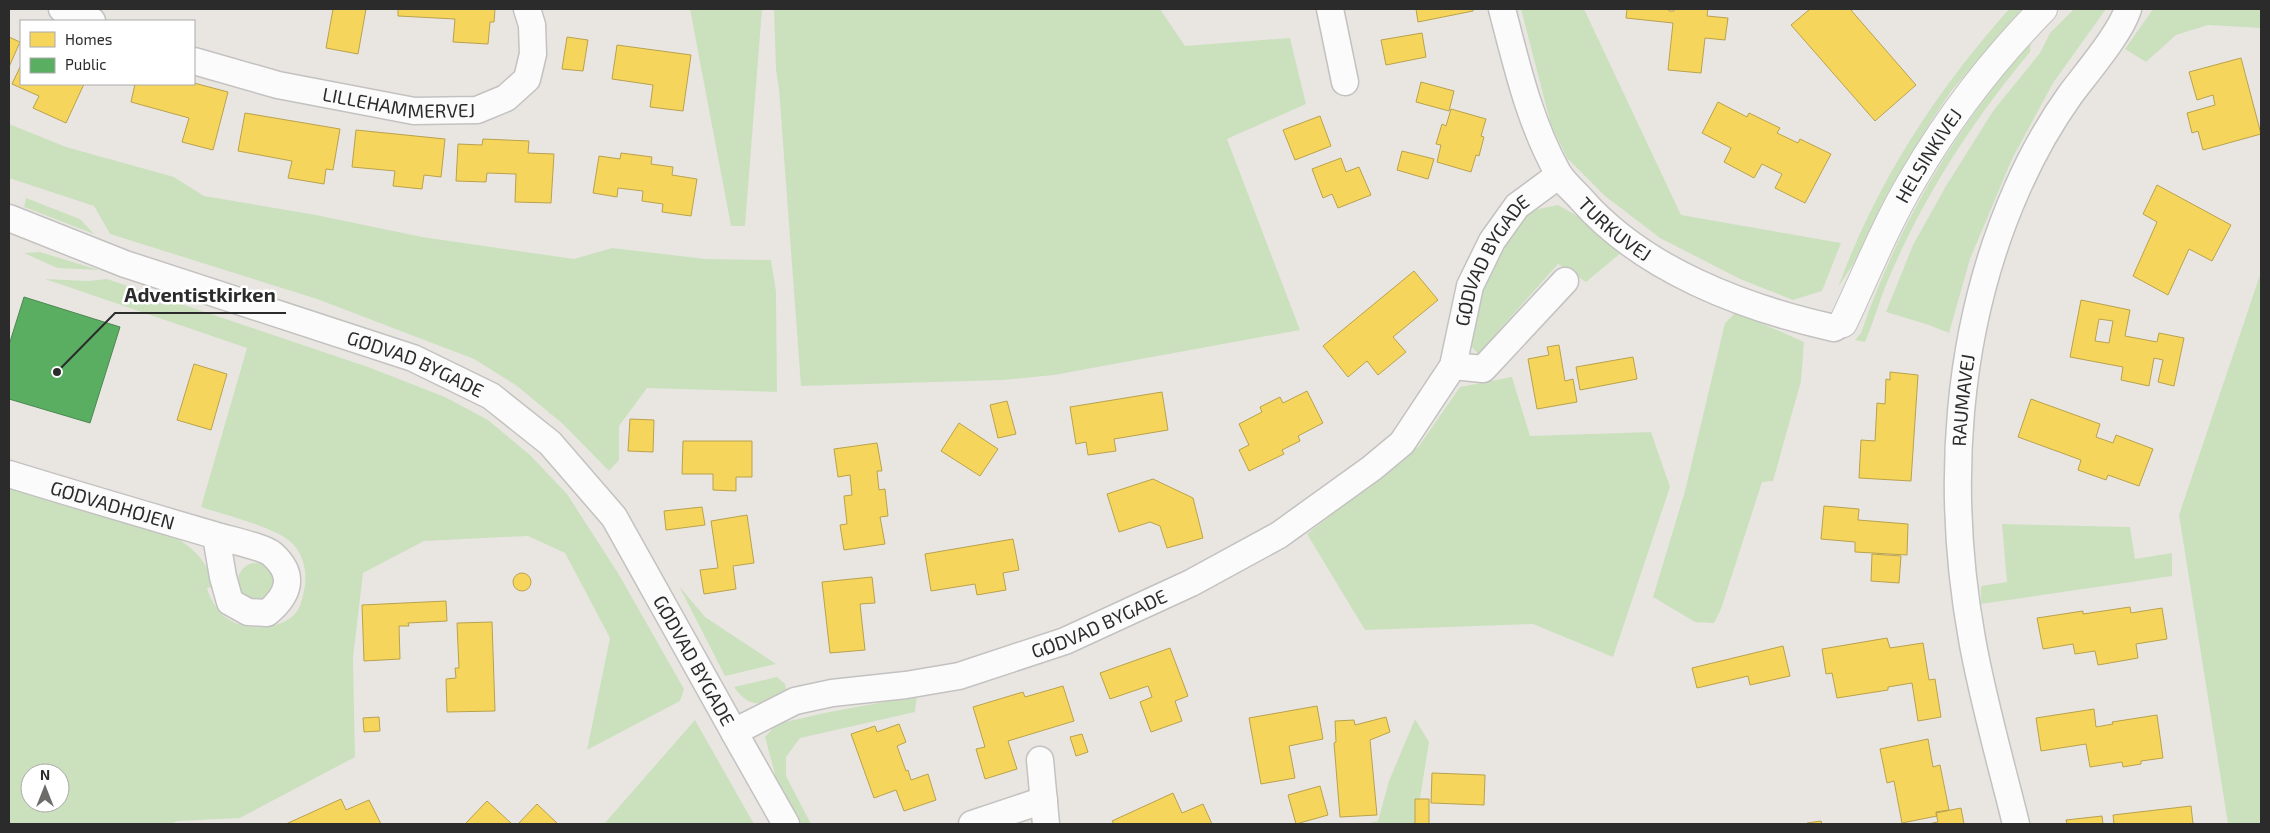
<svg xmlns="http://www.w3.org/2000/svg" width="2270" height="833" viewBox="0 0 2270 833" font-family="'Exo 2',sans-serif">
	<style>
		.green { fill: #cbe1be; fill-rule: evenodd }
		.homes { fill: #f6d55c; stroke: #b9a24d; fill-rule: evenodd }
		.public { fill: #5aae61; stroke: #4c8751 }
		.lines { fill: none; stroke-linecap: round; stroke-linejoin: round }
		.street-casing { stroke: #c3c2c1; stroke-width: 29 }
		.secondary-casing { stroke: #c3c2c1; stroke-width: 30 }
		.street { stroke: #fcfbfb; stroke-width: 26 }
		.secondary { stroke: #fcfbfb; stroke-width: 28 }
		.labels { text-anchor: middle; stroke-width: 5; stroke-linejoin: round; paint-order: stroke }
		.street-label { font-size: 19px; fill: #2b2b2b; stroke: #fff }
		.leader { fill: none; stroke: #2b2b2b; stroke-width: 2 }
		.callout-dot { fill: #2b2b2b; stroke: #fff; stroke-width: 2 }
		.callout-label { font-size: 20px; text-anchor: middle; font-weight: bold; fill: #2b2b2b; stroke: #fff; stroke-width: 5; stroke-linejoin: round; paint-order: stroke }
	</style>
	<rect width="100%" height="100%" fill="#e9e6e2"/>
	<path class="green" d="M 690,9 L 762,9 L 745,226 L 731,226 Z
		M 774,9 L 1160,9 L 1185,46 L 1290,38 L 1306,104 L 1227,139 L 1300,330 L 1054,375 L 1003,380 L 801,386 L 779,89 L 776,70 Z
		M 1521,9 L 1584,9 L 1681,215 L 1841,243 L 1822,291 L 1793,300 L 1740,279 L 1660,238 L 1605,196 L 1567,158 L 1551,125 Z
		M 2009,9 L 2022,9 L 1952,90 L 1933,118 L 1886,196 L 1854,263 L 1838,287 C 1878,180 1934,94 2009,9 Z
		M 2074,9 L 2106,9 L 2053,83 L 2012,159 L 1970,259 L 1949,333 L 1929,325 L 1886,312 L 1913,245 L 1946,186 L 1993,111 L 2040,53 L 2050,33 Z
		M 2153,9 L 2261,9 L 2261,28 L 2208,25 L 2176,35 L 2146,62 L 2125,49 Z
		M 2031,41 L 2030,52 C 1974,119 1927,191 1892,271 C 1881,294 1875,319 1865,342 L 1855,340 L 1861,333 C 1899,222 1955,130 2031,41 Z
		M 9,124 L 66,147 L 174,177 L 204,196 L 316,215 L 422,237 L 574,259 L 612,248 L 706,259 L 771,260 L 776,291 L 777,392 L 647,388 L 619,426 L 619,460 L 609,471 L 563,424 L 517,386 L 474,359 L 317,299 L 110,234 L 94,206 L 9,178 Z
		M 26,198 L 80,219 L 94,234 L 24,207 Z
		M 1558,205 L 1579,217 L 1622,252 L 1586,282 L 1558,264 L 1478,354 L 1471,346 L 1484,281 L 1508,236 L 1529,211 Z
		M 40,252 L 99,270 L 57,268 L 24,253 Z
		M 2261,272 L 2261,824 L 2228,824 L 2179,515 Z
		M 45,279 L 88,281 L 107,279 L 368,367 L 445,397 L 488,420 L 530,455 L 567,494 L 618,573 L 684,689 L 680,701 L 587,750 L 610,638 L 565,553 L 528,536 L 424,541 L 363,573 L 353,658 L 355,757 L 240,818 L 178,821 L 170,824 L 9,824 L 9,488 L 178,539 C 201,554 204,562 217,586 L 207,588 C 210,599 218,613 228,619 C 246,631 276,630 293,616 C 301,609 303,596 305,585 C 307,571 303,554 292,543 C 276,527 224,515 201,507 L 247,348 ZM 30,773 L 60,773 L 60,803 L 30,803 Z
		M 1736,312 L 1804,342 L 1801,381 L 1773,481 L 1762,482 L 1721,609 L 1714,623 L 1695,622 L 1653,597 L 1685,491 L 1725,323 Z
		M 1512,377 L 1530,436 L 1651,432 L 1670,487 L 1613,657 L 1533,624 L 1365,630 L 1307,534 L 1419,446 L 1460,387 Z
		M 2002,524 L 2130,527 L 2135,559 L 2172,553 L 2172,576 L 1981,604 L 1981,586 L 2007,582 Z
		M238 581a18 18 0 1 1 36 0a18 18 0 1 1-36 0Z
		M 679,586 L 705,617 L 776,664 L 725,676 Z
		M 777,677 L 785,684 L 787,693 C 762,703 752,712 734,687 Z
		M 917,696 L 915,712 L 800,738 L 786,757 L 786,776 L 811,824 L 801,824 L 776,778 L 765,737 L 777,724 L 829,712 Z
		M 1415,719 L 1429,742 L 1416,824 L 1364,824 L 1378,821 L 1389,781 Z
		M 695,720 L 754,824 L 604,824 Z"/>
	<path class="homes" d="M 333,9 L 366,9 L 358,54 L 326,48 Z
		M 398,9 L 495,9 L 494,22 L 490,22 L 488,44 L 453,42 L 455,19 L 398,16 Z
		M 1416,9 L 1473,9 L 1473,11 L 1418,22 Z
		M 1627,9 L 1669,9 L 1669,11 L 1674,11 L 1674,9 L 1708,9 L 1707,16 L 1728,18 L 1725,40 L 1705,38 L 1701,73 L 1668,70 L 1673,23 L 1626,18 Z
		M 1810,9 L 1850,9 L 1916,85 L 1875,121 L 1791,25 Z
		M 1422,33 L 1426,57 L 1386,65 L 1381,40 Z
		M 9,37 L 20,42 L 9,67 Z
		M 567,37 L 588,40 L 583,71 L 562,69 Z
		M 617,45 L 691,55 L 683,111 L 650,107 L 653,85 L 612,79 Z
		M 2241,58 L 2261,134 L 2203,150 L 2198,131 L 2192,133 L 2187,113 L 2215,105 L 2213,95 L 2197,100 L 2189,72 Z
		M 21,65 L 21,84 L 84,84 L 66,123 L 33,108 L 39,96 L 12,84 Z
		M 1421,82 L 1454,91 L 1449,111 L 1416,102 Z
		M 194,83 L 228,92 L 213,150 L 182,142 L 189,118 L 131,102 L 135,84 Z
		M 1718,102 L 1747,117 L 1749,113 L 1780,128 L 1777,133 L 1798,143 L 1800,139 L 1831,154 L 1805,203 L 1775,188 L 1782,174 L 1762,164 L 1754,178 L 1724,162 L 1731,148 L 1702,133 Z
		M 1451,109 L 1486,119 L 1481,136 L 1484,137 L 1479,156 L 1476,155 L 1471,172 L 1437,162 L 1441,145 L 1436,144 L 1442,124 L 1446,126 Z
		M 245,113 L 340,129 L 333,170 L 326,169 L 324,184 L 288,178 L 292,161 L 238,151 Z
		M 1320,116 L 1331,146 L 1295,160 L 1283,130 Z
		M 356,130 L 445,139 L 441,177 L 424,175 L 422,189 L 393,186 L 395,171 L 352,167 Z
		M 483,139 L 529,141 L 528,153 L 554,154 L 551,203 L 515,202 L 516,174 L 487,173 L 486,182 L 456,181 L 458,144 L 482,145 Z
		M 1402,151 L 1434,159 L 1428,179 L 1397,170 Z
		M 621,153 L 652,157 L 651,164 L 673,167 L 672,175 L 697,179 L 691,216 L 662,212 L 663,204 L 642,201 L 643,191 L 618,188 L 617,197 L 593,193 L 599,156 L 620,159 Z
		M 1341,158 L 1346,172 L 1359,167 L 1371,195 L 1338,208 L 1332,194 L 1323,198 L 1312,169 Z
		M 2157,185 L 2231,225 L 2212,261 L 2189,249 L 2168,295 L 2133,276 L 2157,222 L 2143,214 Z
		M 1414,271 L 1438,300 L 1393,337 L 1406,352 L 1378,375 L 1367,361 L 1348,377 L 1323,346 Z
		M 2081,300 L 2130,310 L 2125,336 L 2157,342 L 2159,333 L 2184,338 L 2174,386 L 2158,382 L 2163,360 L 2154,358 L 2149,386 L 2121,380 L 2123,367 L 2070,357 ZM 2099,319 L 2113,321 L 2109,343 L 2095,341 Z
		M 1559,345 L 1565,381 L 1573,379 L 1577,402 L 1537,409 L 1528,359 L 1549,355 L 1547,347 Z
		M 1633,357 L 1637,379 L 1580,390 L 1576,367 Z
		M 194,364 L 227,374 L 211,430 L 177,420 Z
		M 1890,372 L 1918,375 L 1911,481 L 1859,478 L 1861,440 L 1875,441 L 1877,403 L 1885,404 L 1886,379 L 1890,380 Z
		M 1307,391 L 1323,423 L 1298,436 L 1300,441 L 1282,450 L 1284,454 L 1249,471 L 1239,450 L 1249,445 L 1239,424 L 1262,412 L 1260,407 L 1280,397 L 1283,403 Z
		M 1162,392 L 1168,430 L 1114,439 L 1116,451 L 1088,455 L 1086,442 L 1076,444 L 1070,407 Z
		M 2031,399 L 2100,424 L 2096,437 L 2113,443 L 2116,435 L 2153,449 L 2139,486 L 2108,475 L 2106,480 L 2078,470 L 2081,460 L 2018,437 Z
		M 1007,401 L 1016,434 L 998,438 L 990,405 Z
		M 630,419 L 654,420 L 653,452 L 628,451 Z
		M 959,423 L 998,449 L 980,476 L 941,451 Z
		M 683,441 L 752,441 L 752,477 L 736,477 L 736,491 L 713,490 L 713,474 L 682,474 Z
		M 877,443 L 882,471 L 877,471 L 879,490 L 885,489 L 888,516 L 880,517 L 885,544 L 844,550 L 840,525 L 847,524 L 844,496 L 852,495 L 850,475 L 838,477 L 834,449 Z
		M 1153,479 L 1193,498 L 1203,538 L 1167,548 L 1160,526 L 1150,522 L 1119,532 L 1107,494 Z
		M 1824,506 L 1859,509 L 1858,520 L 1908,524 L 1907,555 L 1855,552 L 1855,542 L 1821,539 Z
		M 702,507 L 705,525 L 666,530 L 664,511 Z
		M 747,515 L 754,563 L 733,566 L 736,589 L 704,594 L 700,570 L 718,568 L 711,521 Z
		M 1013,539 L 1019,570 L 1003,573 L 1006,590 L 977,595 L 975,584 L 931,591 L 925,554 Z
		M 1872,554 L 1901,556 L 1899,583 L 1871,581 Z
		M513 582a9 9 0 1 1 18 0a9 9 0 1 1-18 0Z
		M 872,577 L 875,603 L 860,604 L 865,650 L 830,653 L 822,582 Z
		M 446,601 L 447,621 L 408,623 L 409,626 L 399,626 L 400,659 L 364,661 L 362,605 Z
		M 2130,607 L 2131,613 L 2162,608 L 2167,639 L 2136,644 L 2138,658 L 2098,665 L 2095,651 L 2075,654 L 2073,644 L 2043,649 L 2037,618 L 2083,611 L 2083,614 Z
		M 492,622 L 495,711 L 447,712 L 446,679 L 456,678 L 455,668 L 459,668 L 457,623 Z
		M 1887,638 L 1890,648 L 1923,643 L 1929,680 L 1935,679 L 1941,717 L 1918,721 L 1912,683 L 1888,687 L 1888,690 L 1837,698 L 1832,673 L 1826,674 L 1822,649 Z
		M 1783,646 L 1790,676 L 1750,685 L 1748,676 L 1697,688 L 1692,668 Z
		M 1170,648 L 1188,696 L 1175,701 L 1182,721 L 1151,732 L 1140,702 L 1152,697 L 1148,686 L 1110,699 L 1100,673 Z
		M 1063,686 L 1074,721 L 1008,741 L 1017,769 L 985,779 L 976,749 L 985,747 L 973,707 L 1023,692 L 1025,697 Z
		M 1317,706 L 1323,739 L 1289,746 L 1295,778 L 1261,784 L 1249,718 Z
		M 2094,709 L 2096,727 L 2113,724 L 2112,722 L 2157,715 L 2163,758 L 2141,761 L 2141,764 L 2123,767 L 2122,762 L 2090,767 L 2086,744 L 2041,751 L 2036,718 Z
		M 379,717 L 380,731 L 364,732 L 363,718 Z
		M 1386,717 L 1390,732 L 1370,740 L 1377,815 L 1340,817 L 1334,743 L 1336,742 L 1335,721 L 1354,720 L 1355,725 Z
		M 899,724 L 906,742 L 897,746 L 906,771 L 908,770 L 911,780 L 928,774 L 936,800 L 904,811 L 896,790 L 874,798 L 851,734 L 875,726 L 877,732 Z
		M 1082,734 L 1088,752 L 1076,756 L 1070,737 Z
		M 1928,739 L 1933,767 L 1940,765 L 1949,810 L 1936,812 L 1937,816 L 1902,823 L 1894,781 L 1887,783 L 1880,749 Z
		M 1432,773 L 1485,775 L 1484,805 L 1431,803 Z
		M 1320,786 L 1328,815 L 1296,824 L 1288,795 Z
		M 1173,793 L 1182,813 L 1203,804 L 1212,824 L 1114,824 L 1112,821 Z
		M 341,799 L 346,810 L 369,800 L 381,824 L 286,824 Z
		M 1415,799 L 1429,799 L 1429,824 L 1415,824 Z
		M 487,801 L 512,824 L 465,824 Z
		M 537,804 L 558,824 L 518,824 Z
		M 2191,806 L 2193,824 L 2114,824 L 2113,815 Z
		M 1961,808 L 1964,824 L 1928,824 L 1938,822 L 1936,813 Z
		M 2102,816 L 2103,824 L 2067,824 L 2066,820 Z
		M 1821,821 L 1822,824 L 1807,824 L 1807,823 Z"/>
	<path class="public" d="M 24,297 L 120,327 L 90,423 L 9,399 L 9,345 Z"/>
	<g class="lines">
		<defs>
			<g id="street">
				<path d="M 62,9 L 92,21"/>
				<path d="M 1330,9 L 1345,82"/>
				<path id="s1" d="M 1502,9 C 1517,66 1529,121 1558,173 C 1564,183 1574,191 1581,199 C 1643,270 1744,308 1834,328 L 1843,323"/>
				<path id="s2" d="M 194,61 L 278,85 L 414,111 L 477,110 L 506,98 L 527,79 L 533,54 L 532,25 L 527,9"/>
				<path id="s3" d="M 9,218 L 125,264 L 413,358 L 491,396 L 550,443 L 614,517 L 734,732 L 795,701 L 832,693 L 906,685 L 959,676 L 1065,641 L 1191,583 L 1279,535 L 1372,468 L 1402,443 L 1453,366 L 1470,286 L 1492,241 L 1517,206 L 1559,175"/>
				<path d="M 1453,366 L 1483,369 L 1565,281"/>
				<path id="s4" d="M 9,474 C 77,495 146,515 214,535 C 226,539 264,547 272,554 C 296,575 289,595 267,613 L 248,612 L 230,602 L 223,577 L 216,536"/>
				<path d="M 734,732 L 786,824"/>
				<path d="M 1040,760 L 1046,824"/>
				<path d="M 972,824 L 1044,800"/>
				<path id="s5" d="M 2016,824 C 2001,763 1983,701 1972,639 C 1945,489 1955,329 2017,189 C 2031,157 2050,123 2070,95 C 2087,72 2120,34 2128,9"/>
			</g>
			<g id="secondary">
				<path id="s6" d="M 1843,323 C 1866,275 1886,224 1913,179 C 1949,117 1993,60 2043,9"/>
			</g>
		</defs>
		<use href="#street" class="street-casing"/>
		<use href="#secondary" class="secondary-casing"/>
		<use href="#street" class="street"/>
		<use href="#secondary" class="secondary"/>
	</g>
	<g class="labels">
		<g class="street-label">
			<text dy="7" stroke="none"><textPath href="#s2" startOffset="210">LILLEHAMMERVEJ</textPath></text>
			<text dy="7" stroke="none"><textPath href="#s6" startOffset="188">HELSINKIVEJ</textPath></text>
			<text dy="7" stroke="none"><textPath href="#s1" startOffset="254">TURKUVEJ</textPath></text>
			<text dy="7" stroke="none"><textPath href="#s3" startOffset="1879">GØDVAD BYGADE</textPath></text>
			<text dy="7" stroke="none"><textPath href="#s3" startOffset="432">GØDVAD BYGADE</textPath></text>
			<text dy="7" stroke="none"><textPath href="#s5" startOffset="430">RAUMAVEJ</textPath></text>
			<text dy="7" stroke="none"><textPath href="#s4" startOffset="108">GØDVADHØJEN</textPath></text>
			<text dy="7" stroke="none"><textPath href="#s3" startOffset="1318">GØDVAD BYGADE</textPath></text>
			<text dy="7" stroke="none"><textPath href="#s3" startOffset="852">GØDVAD BYGADE</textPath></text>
		</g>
	</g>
	<path class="leader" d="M57 372L115 313H286"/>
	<circle class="callout-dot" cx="57" cy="372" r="5"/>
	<g class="callout-label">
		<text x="200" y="302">Adventistkirken</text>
	</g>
	<rect width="2270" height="833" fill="none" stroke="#2b2b2b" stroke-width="20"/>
	<rect x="20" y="20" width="175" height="65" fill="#ffffff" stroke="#aaaaaa"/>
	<rect x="30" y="32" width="25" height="15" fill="#f6d55c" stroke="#aaaaaa"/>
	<text x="65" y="45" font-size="15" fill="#2b2b2b">Homes</text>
	<rect x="30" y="58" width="25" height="15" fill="#5aae61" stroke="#aaaaaa"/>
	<text x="65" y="70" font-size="15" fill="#2b2b2b">Public</text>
	<g transform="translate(45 788)"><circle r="24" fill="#ffffff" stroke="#aaaaaa"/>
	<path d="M0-4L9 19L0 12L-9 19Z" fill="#6e6c6b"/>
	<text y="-8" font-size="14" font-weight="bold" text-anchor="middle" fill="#2b2b2b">N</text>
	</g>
</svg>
